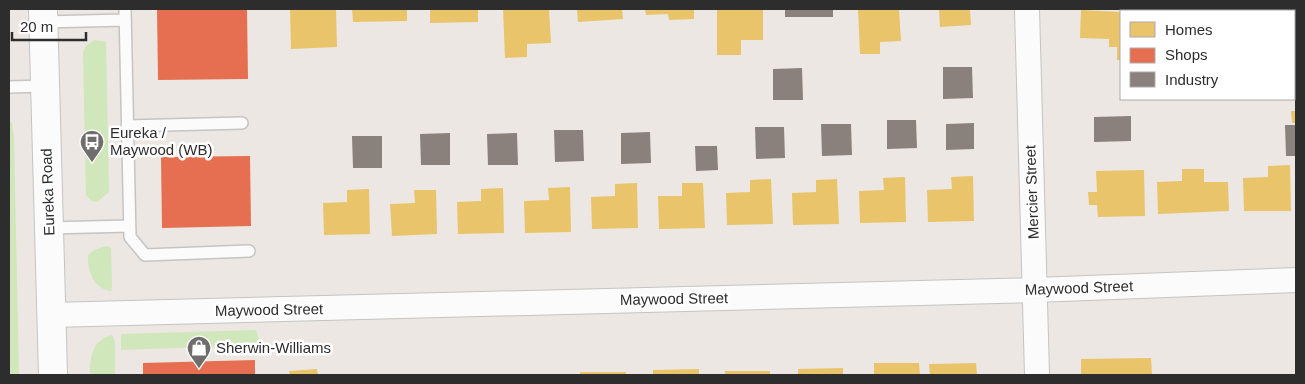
<svg xmlns="http://www.w3.org/2000/svg" width="1305" height="384" viewBox="0 0 1305 384" font-family="Helvetica,sans-serif">
	<style>
		.green { fill: #cfe7ba }
		.homes { fill: #e9c46a }
		.shops { fill: #e76f51 }
		.industry { fill: #8a817c }
		.lines { fill: none; stroke-linecap: round; stroke-linejoin: round }
		.lane-casing { stroke: #c5c4c3; stroke-width: 14 }
		.street-casing { stroke: #c5c4c3; stroke-width: 26 }
		.secondary-casing { stroke: #c5c4c3; stroke-width: 30 }
		.lane { stroke: #fcfbfb; stroke-width: 11 }
		.street { stroke: #fcfbfb; stroke-width: 24 }
		.secondary { stroke: #fcfbfb; stroke-width: 28 }
		.labels { text-anchor: middle; stroke-width: 5; stroke-linejoin: round; paint-order: stroke }
		.poi-label { font-size: 15px; fill: #2d2d2d; stroke: #fff; text-anchor: start }
		.street-label { font-size: 15px; fill: #2d2d2d; stroke: #fff }
	</style>
	<rect width="100%" height="100%" fill="#ece7e2"/>
	<path class="green" d="M 94,40 L 106,42 L 109,192 L 97,202 L 91,201 L 86,195 L 83,52 L 86,46 Z
		M 9,119 L 12,123 L 14,137 L 19,375 L 9,375 Z
		M 106,246 L 111,248 L 112,286 L 111,291 C 94,289 87,271 88,255 L 94,250 Z
		M 256,330 L 261,345 L 121,350 L 121,334 Z
		M 112,335 L 115,342 L 115,375 L 90,375 C 90,357 92,340 112,335 Z"/>
	<path class="homes" d="M 290,9 L 336,9 L 337,47 L 291,49 Z
		M 352,9 L 407,9 L 407,21 L 353,22 Z
		M 430,9 L 478,9 L 478,22 L 430,23 Z
		M 503,9 L 549,9 L 551,43 L 527,44 L 527,57 L 505,58 Z
		M 577,9 L 622,9 L 623,19 L 578,22 Z
		M 645,9 L 694,9 L 694,19 L 669,20 L 668,14 L 646,15 Z
		M 717,9 L 763,9 L 763,40 L 741,40 L 741,55 L 717,55 Z
		M 858,9 L 899,9 L 901,41 L 880,42 L 880,54 L 860,54 Z
		M 939,9 L 970,9 L 971,25 L 940,27 Z
		M 1170,9 L 1210,9 L 1211,11 L 1165,11 Z
		M 1081,10 L 1121,12 L 1121,60 L 1117,60 L 1117,47 L 1109,47 L 1109,39 L 1080,38 Z
		M 1291,111 L 1296,111 L 1296,123 L 1292,123 Z
		M 1290,165 L 1291,211 L 1244,211 L 1243,178 L 1268,177 L 1268,166 Z
		M 1182,169 L 1204,169 L 1204,182 L 1228,182 L 1229,211 L 1158,214 L 1157,182 L 1182,181 Z
		M 1144,170 L 1145,216 L 1098,217 L 1097,205 L 1089,205 L 1088,192 L 1097,192 L 1096,171 Z
		M 973,176 L 974,221 L 928,222 L 927,190 L 952,189 L 951,177 Z
		M 905,177 L 906,222 L 860,223 L 859,191 L 884,190 L 883,178 Z
		M 771,179 L 773,224 L 727,225 L 726,193 L 750,192 L 750,180 Z
		M 837,179 L 839,224 L 793,225 L 792,193 L 816,192 L 816,180 Z
		M 637,183 L 638,228 L 592,229 L 591,197 L 615,196 L 615,184 Z
		M 682,183 L 703,183 L 705,228 L 659,229 L 658,196 L 682,196 Z
		M 570,187 L 571,232 L 525,233 L 524,201 L 549,200 L 548,188 Z
		M 503,188 L 504,233 L 458,234 L 457,202 L 481,201 L 481,189 Z
		M 369,189 L 370,234 L 324,235 L 323,203 L 347,202 L 347,190 Z
		M 414,190 L 436,190 L 437,234 L 392,236 L 390,204 L 415,203 Z
		M 1151,358 L 1152,375 L 1081,375 L 1081,359 Z
		M 874,363 L 919,363 L 920,375 L 874,375 Z
		M 976,363 L 977,375 L 930,375 L 929,364 Z
		M 843,368 L 843,375 L 798,375 L 798,369 Z
		M 317,369 L 318,375 L 290,375 L 289,371 Z
		M 699,369 L 699,375 L 653,375 L 653,370 Z
		M 725,371 L 770,371 L 770,375 L 725,375 Z
		M 580,372 L 626,372 L 626,375 L 580,375 Z"/>
	<path class="shops" d="M 157,9 L 247,9 L 248,79 L 158,80 Z
		M 250,156 L 251,226 L 162,228 L 161,157 Z
		M 255,360 L 255,375 L 143,375 L 143,363 Z"/>
	<path class="industry" d="M 785,9 L 833,9 L 833,17 L 785,17 Z
		M 943,67 L 972,67 L 973,98 L 943,99 Z
		M 802,68 L 803,100 L 773,100 L 773,69 Z
		M 1131,116 L 1131,141 L 1094,142 L 1094,117 Z
		M 887,120 L 916,120 L 917,148 L 887,149 Z
		M 974,123 L 974,149 L 946,150 L 946,124 Z
		M 821,124 L 851,124 L 852,155 L 822,156 Z
		M 1285,125 L 1296,125 L 1296,156 L 1286,156 Z
		M 755,127 L 784,127 L 785,158 L 756,159 Z
		M 554,130 L 583,130 L 584,161 L 555,162 Z
		M 650,132 L 651,163 L 621,164 L 621,133 Z
		M 450,133 L 450,165 L 421,165 L 420,134 Z
		M 517,133 L 518,165 L 488,165 L 487,134 Z
		M 352,136 L 382,136 L 382,168 L 353,168 Z
		M 695,146 L 717,146 L 718,170 L 696,171 Z"/>
	<g class="lines">
		<defs>
			<path id="lane" d="M 125,9 L 130,237 L 145,255 L 249,251
				M 44,22 L 125,20
				M 9,87 L 45,86
				M 127,126 L 242,123
				M 49,228 L 129,226"/>
			<path id="street" d="M 1027,9 L 1037,375
				M 51,315 L 1035,290 L 1296,280"/>
			<path id="secondary" d="M 43,9 L 53,375"/>
		</defs>
		<use href="#lane" class="lane-casing"/>
		<use href="#street" class="street-casing"/>
		<use href="#secondary" class="secondary-casing"/>
		<use href="#lane" class="lane"/>
		<use href="#street" class="street"/>
		<use href="#secondary" class="secondary"/>
	</g>
	<defs>
		<symbol id="bus-pin" viewBox="-11 -11 22 30"><path d="M0 17L-7.5 6A9.5 9.5 0 1 1 7.5 6Z" fill="#706e6c" stroke="#fff"/><path d="M-5-6H5V4H4V6H2V4H-2V6H-4V4H-5ZM-3.5-4V0h7V-4ZM-3.5 1.2v1.5H-2V1.2ZM2 1.2v1.5H3.5V1.2Z" fill="#fff"/></symbol>
		<symbol id="shop-pin" viewBox="-11 -11 22 30"><path d="M0 17L-7.5 6A9.5 9.5 0 1 1 7.5 6Z" fill="#706e6c" stroke="#fff"/><path d="M-5-2.5h2.3a2.7 3.5 0 0 1 5.4 0H5L5.5 6h-11ZM-1.5-2.5h3a1.5 2.3 0 0 0-3 0Z" fill="#fff"/></symbol>
	</defs>
	<g fill-rule="evenodd">
		<use href="#bus-pin" x="78" y="128" width="28" height="38"/>
		<use href="#shop-pin" x="185" y="334" width="28" height="38"/>
	</g>
	<g class="labels">
		<g class="poi-label">
			<text x="110" y="138">Eureka /<tspan x="110" dy="17">Maywood (WB)</tspan></text>
			<text x="216" y="353">Sherwin-Williams</text>
		</g>
		<g class="street-label">
			<text transform="translate(48 192) rotate(-92)" y="5">Eureka Road</text>
			<text transform="translate(1032 192) rotate(-92)" y="5">Mercier Street</text>
			<text transform="translate(1079 288) rotate(-2)" y="5">Maywood Street</text>
			<text transform="translate(674 299) rotate(-1)" y="5">Maywood Street</text>
			<text transform="translate(269 310) rotate(-1)" y="5">Maywood Street</text>
		</g>
	</g>
	<rect width="1305" height="384" fill="none" stroke="#2d2d2d" stroke-width="20"/>
	<rect x="1120" y="10" width="175" height="90" fill="#ffffff" stroke="#ababab"/>
	<rect x="1130" y="22" width="25" height="15" fill="#e9c46a" stroke="#ababab"/>
	<text x="1165" y="35" font-size="15" fill="#2d2d2d">Homes</text>
	<rect x="1130" y="48" width="25" height="15" fill="#e76f51" stroke="#ababab"/>
	<text x="1165" y="60" font-size="15" fill="#2d2d2d">Shops</text>
	<rect x="1130" y="72" width="25" height="15" fill="#8a817c" stroke="#ababab"/>
	<text x="1165" y="85" font-size="15" fill="#2d2d2d">Industry</text>
	<path d="M12 32v8h74v-8" fill="none" stroke="#2d2d2d" stroke-width="2.5"/>
	<text x="20" y="32" font-size="15" fill="#2d2d2d" stroke="#ffffff" stroke-width="4" paint-order="stroke">20 m</text>
</svg>
